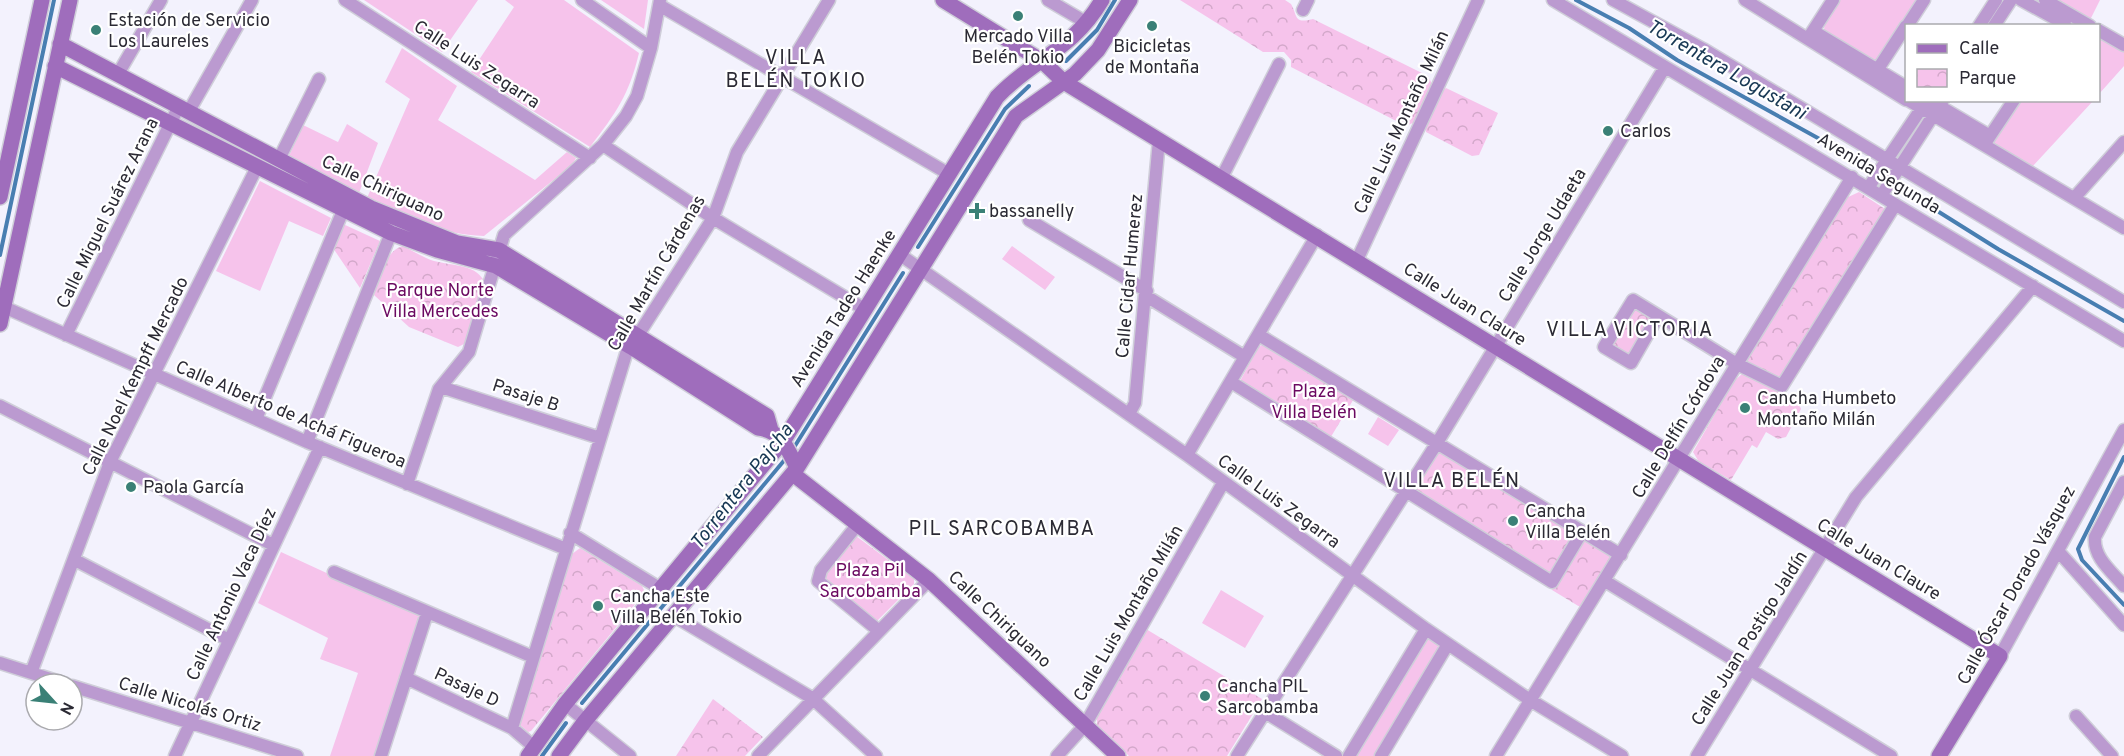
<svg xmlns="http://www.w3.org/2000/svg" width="2124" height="756" viewBox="0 0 2124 756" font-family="Overpass,sans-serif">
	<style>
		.grass { fill: #f6c3eb }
		.park { fill: url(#park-crowns) }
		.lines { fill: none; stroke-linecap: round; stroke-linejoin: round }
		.stream { stroke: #487eb1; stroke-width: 4 }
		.street-casing { stroke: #cfced9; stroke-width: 15 }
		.secondary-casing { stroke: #cfced9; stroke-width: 18 }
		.street { stroke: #bb9ad0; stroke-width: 12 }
		.secondary { stroke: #9f6dbc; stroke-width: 15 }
		.poi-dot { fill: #3a8076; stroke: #fff; stroke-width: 2 }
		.labels { text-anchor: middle; stroke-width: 4.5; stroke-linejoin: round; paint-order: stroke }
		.poi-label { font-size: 18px; fill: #2b2a34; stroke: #fff; text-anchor: start }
		.street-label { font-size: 18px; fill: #2b2a34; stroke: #fff }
		.park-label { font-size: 18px; fill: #6b0961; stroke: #fff }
		.neighbourhood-label { font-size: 20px; letter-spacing: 1.5px; fill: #2b2a34; stroke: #fff }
		.water-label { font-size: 20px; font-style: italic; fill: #183854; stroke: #fff }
	</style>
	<defs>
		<pattern id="park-crowns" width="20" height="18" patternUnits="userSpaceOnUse" patternTransform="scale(1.5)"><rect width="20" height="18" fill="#f6c3eb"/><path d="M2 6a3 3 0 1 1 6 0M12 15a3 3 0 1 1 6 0" fill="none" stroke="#d3a8ca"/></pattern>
	</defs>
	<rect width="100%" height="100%" fill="#f3f2fd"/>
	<path class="grass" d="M 364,0 L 478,0 L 442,52 Z
		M 505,0 L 564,0 L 639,53 C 629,95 616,113 590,147 L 471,72 L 514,7 Z
		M 601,0 L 648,0 L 644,29 Z
		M 1839,0 L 1919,0 L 1877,59 L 1874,60 L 1824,30 L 1825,21 Z
		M 2055,0 L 2100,0 L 2090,20 Z
		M 2098,38 L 2124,52 L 2124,66 L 2099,94 Z
		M 402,48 L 457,86 L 438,120 L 535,180 L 567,152 L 576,158 L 572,165 L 484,236 C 442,235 405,216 367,198 L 410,99 L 385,82 Z
		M 2021,101 L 2093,101 L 2031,168 L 1996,147 L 1994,143 Z
		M 347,124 L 378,143 L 359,193 L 289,156 L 303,125 L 338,142 Z
		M 260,181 L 331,218 L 323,236 L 289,221 L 260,291 L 216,271 Z
		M 1012,246 L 1055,277 L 1045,290 L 1002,259 Z
		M 1378,417 L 1399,430 L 1388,446 L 1368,434 Z
		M 281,552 L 420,616 L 376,756 L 330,756 L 358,673 L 320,659 L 328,638 L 258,603 Z
		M 1221,590 L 1264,616 L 1245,648 L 1202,623 Z
		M 1429,638 L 1442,646 L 1377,756 L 1357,756 Z"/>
	<path class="park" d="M 1180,0 L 1285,0 L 1291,4 C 1298,16 1293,24 1313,19 L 1428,76 L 1432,84 L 1415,122 L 1406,126 L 1291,67 L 1291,60 L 1284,52 L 1263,52 Z
		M 1446,88 L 1498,113 L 1479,155 L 1472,156 L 1426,132 L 1425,125 L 1442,91 Z
		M 1859,192 L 1885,209 L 1884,215 L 1779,380 L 1746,362 L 1846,198 Z
		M 343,224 L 380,241 L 360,288 L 333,248 Z
		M 403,246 C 413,251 424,258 434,261 C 452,266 479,264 485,284 L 466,343 L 458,347 L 409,327 L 374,295 C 380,278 384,251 403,246 Z
		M 1634,307 L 1650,317 L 1650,320 L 1628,355 L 1615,349 L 1612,344 Z
		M 1263,344 L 1355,397 L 1329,440 L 1240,381 L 1258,348 Z
		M 1748,373 L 1797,399 L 1801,409 L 1786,437 L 1778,439 L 1766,432 L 1757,448 L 1752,445 L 1731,480 L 1699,462 L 1693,452 L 1734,381 L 1742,374 Z
		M 1441,452 L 1571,531 L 1574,536 L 1551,574 L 1415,491 L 1438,453 Z
		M 856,536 L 914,579 L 914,584 L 876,622 L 824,580 L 823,572 L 852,537 Z
		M 1584,540 L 1611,557 L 1580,607 L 1552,590 Z
		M 580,548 L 642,586 L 645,592 L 531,731 L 528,732 L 519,724 L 569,560 L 572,554 Z
		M 1146,629 L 1262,699 L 1227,756 L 1129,756 L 1097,725 L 1097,714 Z
		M 713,699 L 763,737 L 745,756 L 676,756 Z"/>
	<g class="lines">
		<path class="stream" d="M 1576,0 L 1629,28 L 1677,60 L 1863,163
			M 1066,61 L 1097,30 L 1115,0
			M 1899,187 L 1998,249 L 2124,321
			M 918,247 L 1005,109 L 1029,86
			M 0,255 L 54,0
			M 793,449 L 903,273
			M 2124,457 L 2078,549 L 2082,560 L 2124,605
			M 582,703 L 787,457
			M 542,756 L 566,723"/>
		<defs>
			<path id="street" d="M 345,0 L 590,158
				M 582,0 L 651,48
				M 1048,0 L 1087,23
				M 1553,0 L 2124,341
				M 1613,0 L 1703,49 L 2124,302
				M 1745,0 L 1906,100
				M 2021,0 L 2065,24
				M 2045,0 L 2090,26
				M 659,5 L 949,174
				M 1303,10 L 1308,0
				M 1907,26 L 1924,0
				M 1979,26 L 1996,0
				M 1994,26 L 2011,0
				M 2098,30 L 2124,45
				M 1813,31 L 1906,87
				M 1809,37 L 1833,0
				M 118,74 L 161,0
				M 1874,75 L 1906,26
				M 1908,100 L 2124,228
				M 1934,103 L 1990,136
				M 189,111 L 252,0
				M 1986,142 L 2014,100
				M 603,145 L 713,218 L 866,310
				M 279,159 L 319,79
				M 1222,177 L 1279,64
				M 1868,188 L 1927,100
				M 1881,196 L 1943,100
				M 2075,197 L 2124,142
				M 1029,220 L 1147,291
				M 899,254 L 1187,455 L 1426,629 L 1530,700 L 1622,756
				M 1357,260 L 1478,0
				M 1146,296 L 1245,357
				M 4,307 L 307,442 L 566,549
				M 1658,316 L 1631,363 L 1604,347 L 1633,300 L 1737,364 L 1782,386 L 1895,205
				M 66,335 L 179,106
				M 1259,335 L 1621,555
				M 1231,382 L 1552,582 L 1582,532
				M 441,387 L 600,438
				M 0,406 L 273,545
				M 1129,414 L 1135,403 L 1159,140
				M 256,419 L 347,201
				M 307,442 L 391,233
				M 1187,455 L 1317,235
				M 2124,482 L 2095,537 C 2093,557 2111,571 2124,586
				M 407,484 L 439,389 L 469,352 L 504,235 L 603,145 L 626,116 L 637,96 L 651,48 L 660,0
				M 858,524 L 821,570 L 818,581 L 879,631
				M 570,533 L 661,589
				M 2058,551 L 2124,625
				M 75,560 L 229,640
				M 334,572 L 533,657
				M 1605,581 L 1891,756
				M 674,616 L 812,698 L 876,756
				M 2000,656 L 2124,430
				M 0,663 L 66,684
				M 31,673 L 110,462 L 257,167
				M 406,678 L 512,728
				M 72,686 L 297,756
				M 565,704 L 630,756
				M 1265,712 L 1336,756
				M 2076,716 L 2112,756
				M 533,746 L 512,728 L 626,354 L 713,218 L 737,152 L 829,0
				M 175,756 L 320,447
				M 381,756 L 427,613
				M 758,756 L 929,580
				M 1057,756 L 1085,725 L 1223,483
				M 1237,756 L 1437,443 L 1665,67
				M 1349,756 L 1426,629
				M 1381,756 L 1448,644
				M 1496,756 L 1852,177
				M 1697,756 L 1856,497 L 2033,286"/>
			<path id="secondary" d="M 943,0 L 1042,61 L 1064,82 L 2000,656 L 1939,756
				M 60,44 L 371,208 L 457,243 L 499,250 L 767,416 L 771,430
				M 55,66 L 391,233 L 437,250 L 496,266 L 631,347 L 758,428 C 782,431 787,448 797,468
				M 0,197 L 42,0
				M 0,324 L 70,0
				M 793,474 L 929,580 L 1118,756
				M 528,756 L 565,704 L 784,440 L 997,97 C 1034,58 1072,51 1102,0
				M 559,756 L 585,721 L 797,468 L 1016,116 L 1075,74 L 1098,50 L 1130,0"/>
		</defs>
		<use href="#street" class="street-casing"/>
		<use href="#secondary" class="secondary-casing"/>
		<use href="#street" class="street"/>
		<use href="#secondary" class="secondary"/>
	</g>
	<g class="poi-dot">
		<circle cx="1018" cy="16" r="6"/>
		<circle cx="1152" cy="26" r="6"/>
		<circle cx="96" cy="30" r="6"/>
		<circle cx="1608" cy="131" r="6"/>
		<path d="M974 202h6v6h6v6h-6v6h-6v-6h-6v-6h6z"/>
		<circle cx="1745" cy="408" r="6"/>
		<circle cx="131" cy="487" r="6"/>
		<circle cx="1513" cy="521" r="6"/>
		<circle cx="598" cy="606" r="6"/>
		<circle cx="1205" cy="696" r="6"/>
	</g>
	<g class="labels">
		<g class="poi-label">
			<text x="108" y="26">Estación de Servicio<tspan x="108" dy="21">Los Laureles</tspan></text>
			<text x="1018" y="42" text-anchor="middle">Mercado Villa<tspan x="1018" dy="21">Belén Tokio</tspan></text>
			<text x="1152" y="52" text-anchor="middle">Bicicletas<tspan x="1152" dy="21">de Montaña</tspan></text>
			<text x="1620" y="137">Carlos</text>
			<text x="989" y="217">bassanelly</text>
			<text x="1757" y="404">Cancha Humbeto<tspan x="1757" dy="21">Montaño Milán</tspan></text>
			<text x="143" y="493">Paola García</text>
			<text x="1525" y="517">Cancha<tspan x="1525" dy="21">Villa Belén</tspan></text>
			<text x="610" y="602">Cancha Este<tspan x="610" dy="21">Villa Belén Tokio</tspan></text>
			<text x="1217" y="692">Cancha PIL<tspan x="1217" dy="21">Sarcobamba</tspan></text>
		</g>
		<g class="street-label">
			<text transform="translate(477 64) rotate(33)" y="6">Calle Luis Zegarra</text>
			<text transform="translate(1401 122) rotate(-65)" y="6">Calle Luis Montaño Milán</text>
			<text transform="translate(1879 173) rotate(31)" y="6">Avenida Segunda</text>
			<text transform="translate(383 188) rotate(25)" y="6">Calle Chiriguano</text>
			<text transform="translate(107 213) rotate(-64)" y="6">Calle Miguel Suárez Arana</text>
			<text transform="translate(1542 235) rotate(-59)" y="6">Calle Jorge Udaeta</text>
			<text transform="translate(656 273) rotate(-60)" y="6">Calle Martín Cárdenas</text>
			<text transform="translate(1129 276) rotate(-85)" y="6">Calle Cidar Humerez</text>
			<text transform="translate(1465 304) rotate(32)" y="6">Calle Juan Claure</text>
			<text transform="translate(843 308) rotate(-58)" y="6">Avenida Tadeo Haenke</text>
			<text transform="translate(135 376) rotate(-64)" y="6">Calle Noel Kempff Mercado</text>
			<text transform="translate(526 395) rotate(18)" y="6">Pasaje B</text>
			<text transform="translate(291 414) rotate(23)" y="6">Calle Alberto de Achá Figueroa</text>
			<text transform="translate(1678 427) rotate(-59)" y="6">Calle Delfín Córdova</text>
			<text transform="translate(1279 501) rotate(36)" y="6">Calle Luis Zegarra</text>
			<text transform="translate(1879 559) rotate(31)" y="6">Calle Juan Claure</text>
			<text transform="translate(2016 585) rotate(-61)" y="6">Calle Óscar Dorado Vásquez</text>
			<text transform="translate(231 594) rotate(-65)" y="6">Calle Antonio Vaca Díez</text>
			<text transform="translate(1128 613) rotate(-60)" y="6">Calle Luis Montaño Milán</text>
			<text transform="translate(1000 619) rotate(43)" y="6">Calle Chiriguano</text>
			<text transform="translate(1749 638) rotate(-58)" y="6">Calle Juan Postigo Jaldín</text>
			<text transform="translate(467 687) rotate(25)" y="6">Pasaje D</text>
			<text transform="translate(190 704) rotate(17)" y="6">Calle Nicolás Ortiz</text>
		</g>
		<g class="park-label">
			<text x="440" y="296">Parque Norte<tspan x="440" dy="21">Villa Mercedes</tspan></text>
			<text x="1314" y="397">Plaza<tspan x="1314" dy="21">Villa Belén</tspan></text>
			<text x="870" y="576">Plaza Pil<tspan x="870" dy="21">Sarcobamba</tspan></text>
		</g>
		<g class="neighbourhood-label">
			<text x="796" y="64">VILLA<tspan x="796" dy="23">BELÉN TOKIO</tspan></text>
			<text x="1630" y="336">VILLA VICTORIA</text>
			<text x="1452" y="487">VILLA BELÉN</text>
			<text x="1002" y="535">PIL SARCOBAMBA</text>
		</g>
		<g class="water-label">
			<text transform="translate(1727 69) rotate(30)" y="7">Torrentera Logustani</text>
			<text transform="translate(741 486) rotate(-52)" y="7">Torrentera Pajcha</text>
		</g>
	</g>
	<rect x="1905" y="24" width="195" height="78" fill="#ffffff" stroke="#aaaaae" stroke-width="1.5"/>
	<rect x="1917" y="44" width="30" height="9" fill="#9f6dbc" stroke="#aaaaae" stroke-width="1.5"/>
	<text x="1959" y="54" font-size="18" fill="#2b2a34">Calle</text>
	<rect x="1917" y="69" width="30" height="18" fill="url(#park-crowns)" stroke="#aaaaae" stroke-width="1.5"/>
	<text x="1959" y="84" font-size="18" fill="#2b2a34">Parque</text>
	<g transform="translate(54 702) rotate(117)"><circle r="28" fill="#ffffff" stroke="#aaaaae" stroke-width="1.5"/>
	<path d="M0-4.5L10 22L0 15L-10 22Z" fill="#3a8076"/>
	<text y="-9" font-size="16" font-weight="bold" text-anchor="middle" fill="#2b2a34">N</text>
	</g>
</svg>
